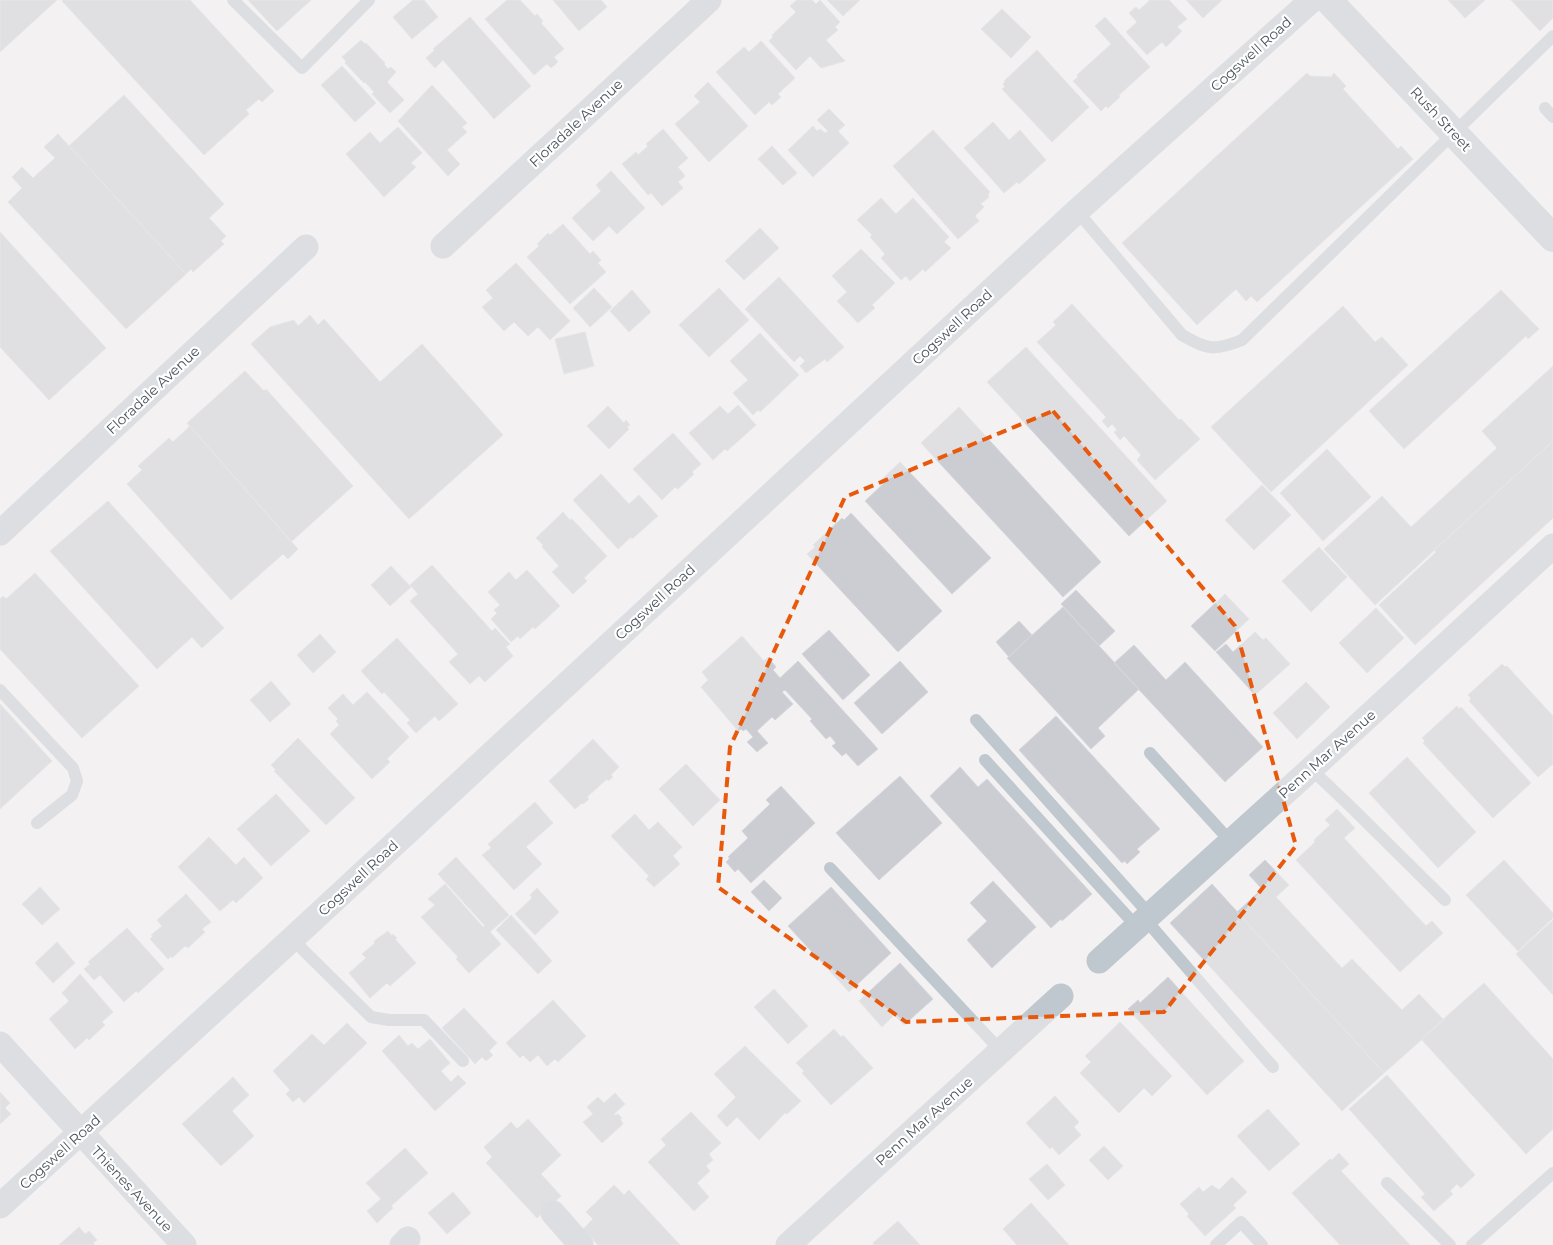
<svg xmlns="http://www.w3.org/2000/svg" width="1553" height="1245" viewBox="0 0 1553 1245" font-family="Montserrat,sans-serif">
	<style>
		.building { fill: #cbcdd3; stroke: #d6d7dc }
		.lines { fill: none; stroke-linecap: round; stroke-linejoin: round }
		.service { stroke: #c0c8cf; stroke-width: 12 }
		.minor { stroke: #c0c8cf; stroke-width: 25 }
		.tertiary { stroke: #c0c8cf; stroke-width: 28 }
		.marked { fill: none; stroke: #e8590c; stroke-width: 4; stroke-dasharray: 10 6; stroke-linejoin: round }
		.labels { text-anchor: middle; stroke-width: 4.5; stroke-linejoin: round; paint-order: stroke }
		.street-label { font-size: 14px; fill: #4a535d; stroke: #fff }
	</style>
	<rect width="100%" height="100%" fill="#f3f1f1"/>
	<path class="building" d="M 0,0 L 57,0 L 0,52 Z
		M 63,0 L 190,0 L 274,91 L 262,102 L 259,99 L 246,110 L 249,114 L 204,155 L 62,1 Z
		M 248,0 L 311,0 L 277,31 Z
		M 413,0 L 424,0 L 438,17 L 412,39 L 393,17 Z
		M 507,0 L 520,0 L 535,16 L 537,14 L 543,21 L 541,23 L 564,49 L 554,57 L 558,62 L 551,68 L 547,64 L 534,75 L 485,19 Z
		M 553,0 L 601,0 L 607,7 L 579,31 Z
		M 797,0 L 812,0 L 816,4 L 820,0 L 840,22 L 835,27 L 838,30 L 826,40 L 845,61 L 821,68 L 810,56 L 796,70 L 769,41 L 773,37 L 772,35 L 796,12 L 790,6 Z
		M 827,0 L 860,0 L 843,16 Z
		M 1150,0 L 1169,0 L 1187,19 L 1177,27 L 1182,31 L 1166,47 L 1162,42 L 1147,55 L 1126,32 L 1137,22 L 1129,13 L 1136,7 L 1139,10 Z
		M 1186,0 L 1222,0 L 1203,18 Z
		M 1448,0 L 1485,0 L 1465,18 Z
		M 1511,0 L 1553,0 L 1553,18 L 1540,31 Z
		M 1002,9 L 1031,37 L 1011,58 L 981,29 Z
		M 470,17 L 531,86 L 494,119 L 443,60 L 435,68 L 426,58 L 435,50 L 433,49 Z
		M 1105,17 L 1150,67 L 1119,95 L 1120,97 L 1108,108 L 1106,106 L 1101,111 L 1073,81 L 1078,77 L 1077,75 L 1111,44 L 1095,26 Z
		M 361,40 L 365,44 L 366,43 L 385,63 L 384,64 L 388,69 L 391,67 L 396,72 L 387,82 L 404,100 L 390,113 L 372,94 L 374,92 L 365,82 L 364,83 L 345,63 L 346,61 L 342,57 Z
		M 761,41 L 795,78 L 778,94 L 781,97 L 772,105 L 769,102 L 755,115 L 716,72 L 744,47 L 749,52 Z
		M 1037,50 L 1089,107 L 1052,142 L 1002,89 L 1005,87 L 1003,84 L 1005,82 L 1004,81 Z
		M 342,66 L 376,103 L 355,122 L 321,85 Z
		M 1307,73 L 1310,76 L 1331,77 L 1334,73 L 1346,86 L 1343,89 L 1398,149 L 1401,146 L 1413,159 L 1257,302 L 1251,296 L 1246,301 L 1236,289 L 1197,325 L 1122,243 Z
		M 708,82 L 748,126 L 709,162 L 675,124 L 700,102 L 694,96 Z
		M 432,85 L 467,123 L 462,127 L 467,132 L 447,150 L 460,164 L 448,176 L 398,121 Z
		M 124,95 L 224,204 L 209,218 L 226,236 L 221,241 L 224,244 L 193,272 L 191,269 L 186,274 L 69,146 Z
		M 829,109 L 845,125 L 838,131 L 849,143 L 813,177 L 788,150 L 813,126 L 817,131 L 820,129 L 825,133 L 828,131 L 817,120 Z
		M 993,122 L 1009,140 L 1020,130 L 1046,160 L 1019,184 L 1017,182 L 1004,193 L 964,148 Z
		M 398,127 L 422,153 L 411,163 L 416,167 L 384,197 L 346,154 L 370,132 L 380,143 Z
		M 663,129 L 688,158 L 678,167 L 685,176 L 678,182 L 683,188 L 662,206 L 651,193 L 648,195 L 622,164 L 636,152 L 638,155 L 648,146 L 646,144 Z
		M 933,130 L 990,192 L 988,194 L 989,197 L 982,203 L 980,203 L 984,207 L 975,216 L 979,221 L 958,239 L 893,166 Z
		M 58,134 L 186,274 L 126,329 L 8,202 L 22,188 L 12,177 L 22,167 L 33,178 L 55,158 L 44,147 Z
		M 772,146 L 797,173 L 783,185 L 758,159 Z
		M 611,171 L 645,208 L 617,234 L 609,226 L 593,241 L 572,218 L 601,191 L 596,185 Z
		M 881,198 L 896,214 L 913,198 L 949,237 L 944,242 L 951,248 L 925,272 L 923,269 L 910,281 L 906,276 L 901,280 L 881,258 L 885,254 L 870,237 L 872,235 L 857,220 Z
		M 563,224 L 590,254 L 593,251 L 601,260 L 598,263 L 606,272 L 570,304 L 527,257 L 539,246 L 537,244 L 548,233 L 550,235 Z
		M 760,228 L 779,248 L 744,280 L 725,261 Z
		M 0,232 L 106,348 L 49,400 L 0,347 Z
		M 861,249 L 895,283 L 872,305 L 875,308 L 858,323 L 837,301 L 847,292 L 832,276 Z
		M 516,263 L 570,321 L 550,340 L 538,327 L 528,336 L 514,322 L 504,331 L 482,307 L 493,298 L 486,290 Z
		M 779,277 L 844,347 L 827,362 L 825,359 L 806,373 L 800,366 L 805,361 L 800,356 L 794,362 L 745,309 Z
		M 594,288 L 612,307 L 590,327 L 573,308 Z
		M 719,288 L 749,320 L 709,357 L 679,325 Z
		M 632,290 L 651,312 L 629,332 L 610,311 Z
		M 1501,290 L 1539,329 L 1528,339 L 1526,336 L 1404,449 L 1369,411 Z
		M 1072,304 L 1179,420 L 1181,419 L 1200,439 L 1155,480 L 1137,460 L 1141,455 L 1124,436 L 1120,440 L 1114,432 L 1117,430 L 1112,424 L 1108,428 L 1102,421 L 1106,417 L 1037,342 L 1056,325 L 1053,322 Z
		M 1343,306 L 1375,342 L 1382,337 L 1408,365 L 1271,492 L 1211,427 Z
		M 310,315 L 318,325 L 324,319 L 380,382 L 422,344 L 503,435 L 409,519 L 251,344 L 270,327 L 294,320 L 298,326 Z
		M 585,332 L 594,366 L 564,374 L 555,339 Z
		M 760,333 L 799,375 L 760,412 L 758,410 L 753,415 L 733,393 L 748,380 L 730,361 Z
		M 1026,347 L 1167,501 L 1129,536 L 987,382 Z
		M 1553,366 L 1553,441 L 1375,605 L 1324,549 L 1382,496 L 1411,527 L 1497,448 L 1482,431 Z
		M 245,371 L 264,391 L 266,389 L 353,486 L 291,542 L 187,423 Z
		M 738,405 L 756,425 L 727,451 L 725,449 L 713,460 L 689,433 L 720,406 L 728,414 Z
		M 608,406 L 624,423 L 626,420 L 630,425 L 627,427 L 629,429 L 609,449 L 587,426 Z
		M 959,407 L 1101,562 L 1063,597 L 921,443 Z
		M 190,426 L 298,549 L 288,559 L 283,554 L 231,600 L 127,484 L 142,470 L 138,466 L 169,438 L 173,442 Z
		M 673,433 L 701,464 L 692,472 L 694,474 L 678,489 L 675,487 L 662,500 L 633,469 Z
		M 1553,441 L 1553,518 L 1415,645 L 1379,605 L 1436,552 L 1434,550 Z
		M 1327,449 L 1371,497 L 1323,541 L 1280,493 Z
		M 900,462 L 991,558 L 952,594 L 865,501 L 884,483 L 881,480 Z
		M 601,474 L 629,504 L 639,495 L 658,516 L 632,539 L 631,537 L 618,549 L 573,500 Z
		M 1262,485 L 1291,515 L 1254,550 L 1225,520 Z
		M 108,501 L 224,628 L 202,648 L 192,637 L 157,669 L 50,551 Z
		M 563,512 L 570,520 L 572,519 L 607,556 L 584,578 L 587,581 L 573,594 L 552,572 L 559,566 L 542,547 L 543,545 L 536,538 Z
		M 851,513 L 942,611 L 898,652 L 807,554 L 815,547 L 813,545 L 842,518 L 844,520 Z
		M 1319,547 L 1347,577 L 1311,612 L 1282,581 Z
		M 432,565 L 492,631 L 495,628 L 510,644 L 506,647 L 513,656 L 485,682 L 479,676 L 470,684 L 449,662 L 458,654 L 410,601 L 418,594 L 410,585 Z
		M 391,566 L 411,587 L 390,606 L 371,585 Z
		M 527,570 L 560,606 L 535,629 L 533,627 L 520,639 L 518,636 L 511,642 L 491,619 L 497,613 L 494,610 L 500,605 L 488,592 L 509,572 L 516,580 Z
		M 35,573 L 139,686 L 82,738 L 0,649 L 0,599 L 3,596 L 6,599 Z
		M 1076,590 L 1115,631 L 1099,646 L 1061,604 Z
		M 1225,594 L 1249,619 L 1215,651 L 1191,626 Z
		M 1063,607 L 1139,689 L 1098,728 L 1105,736 L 1091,749 L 1007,658 Z
		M 1376,608 L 1404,638 L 1367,673 L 1339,643 Z
		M 1019,621 L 1032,635 L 1009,657 L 996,642 Z
		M 829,630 L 870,675 L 843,700 L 802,654 Z
		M 1255,632 L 1263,640 L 1266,638 L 1290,664 L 1255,695 L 1216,652 L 1226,644 L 1233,652 Z
		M 320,634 L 336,652 L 313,673 L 297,655 Z
		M 742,636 L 764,661 L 768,657 L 776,667 L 773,670 L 780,678 L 798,661 L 878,749 L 858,766 L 846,753 L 842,756 L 832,746 L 836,743 L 830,736 L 826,739 L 810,721 L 812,719 L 785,690 L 782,692 L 793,704 L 775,720 L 772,717 L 757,731 L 768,743 L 757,752 L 747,742 L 753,737 L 746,729 L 743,731 L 741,729 L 738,731 L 701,687 L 708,680 L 702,672 Z
		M 397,638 L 458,704 L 439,721 L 435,716 L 416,733 L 407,723 L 410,720 L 384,692 L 382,694 L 361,671 Z
		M 1134,645 L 1166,680 L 1185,662 L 1263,747 L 1225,782 L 1114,663 Z
		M 900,661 L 928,692 L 882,734 L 854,703 Z
		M 1502,664 L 1505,667 L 1507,666 L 1553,716 L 1553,764 L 1538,777 L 1469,701 L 1471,698 L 1468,695 Z
		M 271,681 L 291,704 L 270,722 L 250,700 Z
		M 1306,682 L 1330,707 L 1297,739 L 1273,713 Z
		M 367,692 L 409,737 L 387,759 L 390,762 L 372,779 L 330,734 L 339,725 L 336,721 L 338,719 L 328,708 L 343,694 L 353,705 Z
		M 0,704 L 52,761 L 0,809 Z
		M 1457,706 L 1459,709 L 1461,707 L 1531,783 L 1493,818 L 1423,743 L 1425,741 L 1422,738 Z
		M 1056,716 L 1160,829 L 1137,849 L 1140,852 L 1127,864 L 1125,861 L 1122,863 L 1019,750 Z
		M 298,738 L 355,798 L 326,825 L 274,771 L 276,770 L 271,765 Z
		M 593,739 L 619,767 L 611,775 L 613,777 L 608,781 L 607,779 L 587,797 L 589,799 L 583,804 L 582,803 L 575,809 L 549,781 Z
		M 1407,757 L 1476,832 L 1438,868 L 1369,793 Z
		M 686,764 L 720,800 L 693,826 L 659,789 Z
		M 960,767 L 978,787 L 987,779 L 1092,894 L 1062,921 L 1061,919 L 1051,928 L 930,796 Z
		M 900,776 L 942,823 L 879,880 L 836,833 Z
		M 781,786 L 815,823 L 751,883 L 738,869 L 735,872 L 726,862 L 730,858 L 728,857 L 748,838 L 742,831 L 770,804 L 766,800 Z
		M 276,794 L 310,831 L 271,866 L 237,829 Z
		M 535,802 L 553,823 L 526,847 L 542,864 L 514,890 L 482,855 L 491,848 L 488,844 Z
		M 1337,809 L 1355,828 L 1344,838 L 1426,926 L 1432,921 L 1443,933 L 1400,972 L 1296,860 L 1315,842 L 1314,840 L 1330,825 L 1325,820 Z
		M 635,814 L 649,830 L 658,822 L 682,847 L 673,856 L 680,864 L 654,887 L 646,879 L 649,876 L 611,836 Z
		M 209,837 L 236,865 L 244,857 L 263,878 L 236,903 L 233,900 L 220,911 L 178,867 Z
		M 456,857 L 509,915 L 490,932 L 501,944 L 469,973 L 456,959 L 458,957 L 421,917 L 435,905 L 428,899 L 445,884 L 483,927 L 485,926 L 438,874 Z
		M 1265,860 L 1289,885 L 1276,897 L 1342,968 L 1352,959 L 1402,1010 L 1419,994 L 1444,1020 L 1384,1073 L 1237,912 L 1262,889 L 1249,875 Z
		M 1504,860 L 1553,913 L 1553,918 L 1518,951 L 1466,895 Z
		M 764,880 L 782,898 L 769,911 L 751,892 Z
		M 993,881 L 1036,927 L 992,968 L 967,940 L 987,921 L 970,903 Z
		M 1212,884 L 1384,1073 L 1342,1111 L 1170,923 Z
		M 40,887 L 60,909 L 42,925 L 22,904 Z
		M 831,887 L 891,953 L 849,992 L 788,926 Z
		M 537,888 L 559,912 L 535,935 L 515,914 L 532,898 L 530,895 Z
		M 186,894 L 211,922 L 202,929 L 205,932 L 188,948 L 185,946 L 172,958 L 171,956 L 168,959 L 150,939 L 153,936 L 151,935 L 162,926 L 157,920 Z
		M 511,915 L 552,961 L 538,974 L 496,930 Z
		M 1553,920 L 1553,995 L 1516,954 Z
		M 127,928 L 164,969 L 138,993 L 136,991 L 124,1002 L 100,975 L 94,980 L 84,969 L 90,964 L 88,962 Z
		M 388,931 L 392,936 L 393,934 L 397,938 L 395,939 L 416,963 L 390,986 L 387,983 L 370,998 L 349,973 L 366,958 L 362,954 L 375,943 L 374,941 Z
		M 57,942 L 75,963 L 53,983 L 35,963 Z
		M 900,963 L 933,999 L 904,1025 L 894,1015 L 882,1027 L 859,1001 Z
		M 80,974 L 113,1012 L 102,1022 L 105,1025 L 89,1040 L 87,1038 L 75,1049 L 49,1019 L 69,1001 L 62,993 Z
		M 1168,977 L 1244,1061 L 1207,1095 L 1128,1009 L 1138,1000 L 1140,1003 Z
		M 1484,983 L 1553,1059 L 1553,1129 L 1526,1154 L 1421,1039 Z
		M 774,989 L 808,1026 L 788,1044 L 754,1007 Z
		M 553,1000 L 586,1036 L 558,1062 L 555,1059 L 547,1066 L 538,1055 L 530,1062 L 523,1055 L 520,1058 L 506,1043 Z
		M 464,1008 L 497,1043 L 489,1051 L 493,1055 L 486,1061 L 482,1057 L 475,1064 L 442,1028 Z
		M 1120,1022 L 1172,1076 L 1152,1096 L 1144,1088 L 1119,1113 L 1080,1073 L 1091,1062 L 1085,1056 Z
		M 347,1023 L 367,1043 L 304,1103 L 299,1097 L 293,1102 L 286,1094 L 290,1090 L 273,1071 L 312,1034 L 324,1045 Z
		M 834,1029 L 841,1037 L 843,1035 L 873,1068 L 831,1105 L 802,1073 L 804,1071 L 796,1063 Z
		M 399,1035 L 408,1046 L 412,1043 L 418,1049 L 430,1039 L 450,1063 L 441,1071 L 451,1082 L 458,1075 L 466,1083 L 435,1111 L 382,1051 Z
		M 745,1046 L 801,1101 L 787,1114 L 785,1113 L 759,1140 L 737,1117 L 727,1127 L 717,1116 L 736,1097 L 714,1074 Z
		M 1387,1075 L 1475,1175 L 1461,1188 L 1457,1184 L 1450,1191 L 1453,1194 L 1434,1211 L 1421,1197 L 1425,1194 L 1349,1109 Z
		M 233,1077 L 249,1095 L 232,1111 L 254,1136 L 221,1166 L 182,1124 Z
		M 0,1092 L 10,1103 L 5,1108 L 11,1114 L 0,1124 Z
		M 615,1093 L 625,1104 L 614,1114 L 615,1115 L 618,1114 L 622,1118 L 620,1119 L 623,1124 L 602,1143 L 583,1122 L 593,1114 L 587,1107 L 598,1097 L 604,1103 Z
		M 1055,1096 L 1079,1122 L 1074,1127 L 1081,1135 L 1059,1155 L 1052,1147 L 1050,1149 L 1026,1123 Z
		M 1268,1109 L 1300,1144 L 1269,1171 L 1237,1136 Z
		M 691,1112 L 721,1143 L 709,1154 L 713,1160 L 706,1166 L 710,1171 L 697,1183 L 709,1197 L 694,1211 L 648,1162 L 666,1145 L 661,1139 Z
		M 528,1119 L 561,1155 L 541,1174 L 561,1196 L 537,1218 L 486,1163 L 492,1157 L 484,1147 L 511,1122 L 517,1129 Z
		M 1104,1146 L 1123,1166 L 1108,1180 L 1089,1160 Z
		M 405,1148 L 428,1173 L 391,1206 L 393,1208 L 377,1223 L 367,1211 L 381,1199 L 366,1183 Z
		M 1339,1153 L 1349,1164 L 1341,1171 L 1410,1245 L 1340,1245 L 1292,1193 L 1330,1159 L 1332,1160 Z
		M 1047,1164 L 1065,1185 L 1048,1200 L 1029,1179 Z
		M 1232,1177 L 1247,1192 L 1233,1205 L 1236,1208 L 1205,1236 L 1187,1216 L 1189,1214 L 1180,1204 L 1199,1187 L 1203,1192 L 1212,1185 L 1219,1190 Z
		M 614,1185 L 624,1195 L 629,1190 L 680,1245 L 598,1245 L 583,1229 L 593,1219 L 586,1212 Z
		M 453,1192 L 471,1213 L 447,1234 L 428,1213 Z
		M 1031,1203 L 1069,1245 L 1017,1245 L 1003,1229 Z
		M 898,1221 L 920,1245 L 874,1245 L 873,1243 Z
		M 79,1227 L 85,1234 L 89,1231 L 97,1240 L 93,1243 L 95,1245 L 59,1245 Z"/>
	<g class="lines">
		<path class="service" d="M 233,0 L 302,68 L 369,0
			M 1545,108 L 1553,117
			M 1077,211 L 1182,335 C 1207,350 1215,351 1242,340 L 1553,36
			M 0,690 L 73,768 L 77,781 L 72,795 L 37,823
			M 976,720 L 1150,915
			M 1150,753 L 1231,842
			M 985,760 L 1137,927
			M 1311,769 L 1351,807 L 1445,900
			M 830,868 L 1001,1051
			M 1145,919 L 1273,1067
			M 292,939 L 371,1017 L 389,1020 L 424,1020 L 463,1061
			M 1387,1183 L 1450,1245
			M 1216,1245 L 1241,1222 L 1262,1245
			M 1472,1245 L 1553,1173"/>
		<path class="minor" d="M 443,246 L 709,0
			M 0,533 L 306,247
			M 1099,961 L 1311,769 L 1553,546
			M 0,1044 L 184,1245
			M 0,1206 L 292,939 L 1077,211 L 1312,0
			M 553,1213 L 581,1245
			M 402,1245 L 408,1239
			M 788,1245 L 1061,996"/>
		<path class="tertiary" d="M 1328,0 L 1553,238"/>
	</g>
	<path d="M0 0H1553V1245H0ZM 1053,411 L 1235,626 L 1296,846 L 1164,1012 L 906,1022 L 718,887 L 730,747 L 845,497 Z" fill="#f3f1f1" fill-opacity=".55" fill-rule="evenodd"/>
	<path class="marked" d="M 1053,411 L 1235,626 L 1296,846 L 1164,1012 L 906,1022 L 718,887 L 730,747 L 845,497 Z"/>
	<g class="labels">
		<g class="street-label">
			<text transform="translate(1251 54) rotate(-42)" y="5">Cogswell Road</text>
			<text transform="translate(1441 119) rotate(47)" y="5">Rush Street</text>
			<text transform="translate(576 123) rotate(-43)" y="5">Floradale Avenue</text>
			<text transform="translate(952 327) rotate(-43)" y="5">Cogswell Road</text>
			<text transform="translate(153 390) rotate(-43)" y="5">Floradale Avenue</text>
			<text transform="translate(655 602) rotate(-43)" y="5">Cogswell Road</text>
			<text transform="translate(1327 754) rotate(-42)" y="5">Penn Mar Avenue</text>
			<text transform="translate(358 878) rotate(-43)" y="5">Cogswell Road</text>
			<text transform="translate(924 1121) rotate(-42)" y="5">Penn Mar Avenue</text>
			<text transform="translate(60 1152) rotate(-42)" y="5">Cogswell Road</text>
			<text transform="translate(132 1189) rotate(47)" y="5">Thienes Avenue</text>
		</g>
	</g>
</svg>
